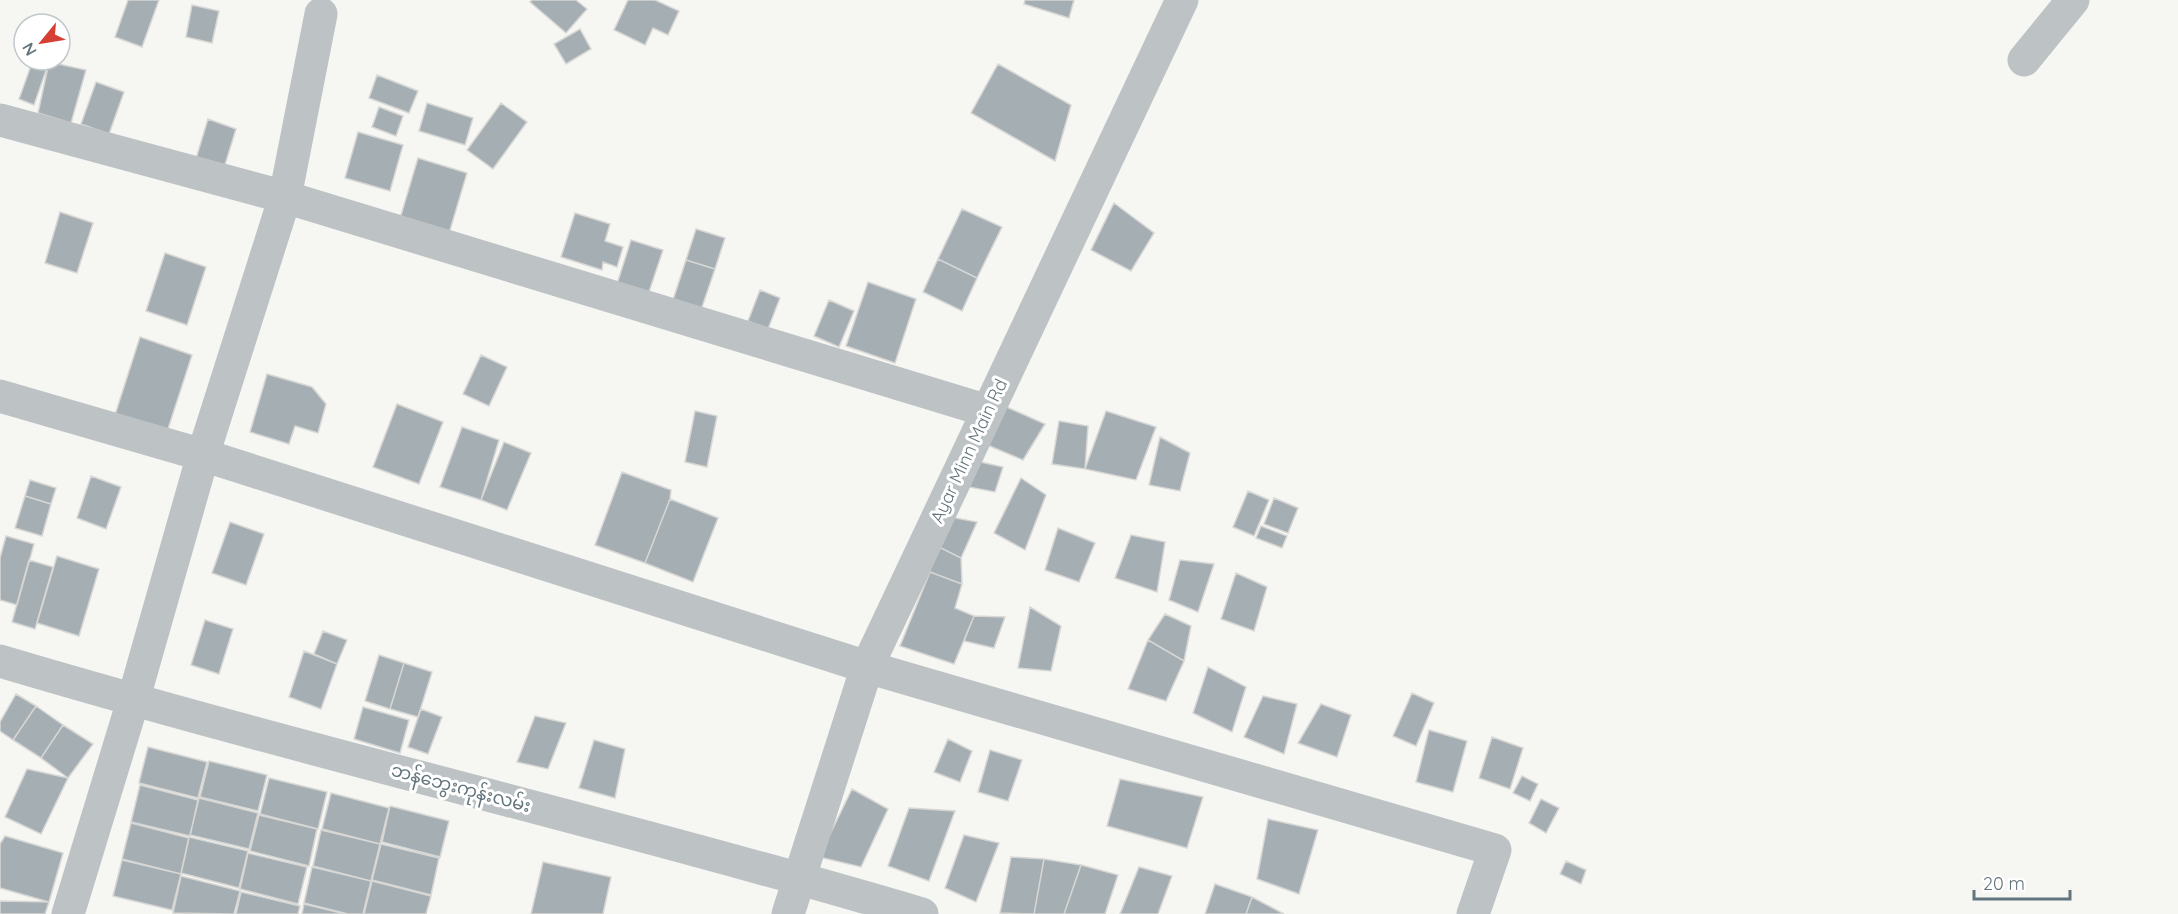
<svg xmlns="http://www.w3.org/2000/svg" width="2178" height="914" viewBox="0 0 2178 914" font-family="Quicksand,'Noto Sans Myanmar',sans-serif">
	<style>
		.building { fill: #a5aeb2; stroke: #d7d7d5; stroke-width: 1.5 }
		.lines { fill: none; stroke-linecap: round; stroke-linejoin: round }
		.minor { stroke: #bdc2c4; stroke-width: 33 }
		.labels { text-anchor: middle; stroke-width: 6; stroke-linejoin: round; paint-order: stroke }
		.street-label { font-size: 18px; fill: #63757c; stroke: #fff }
	</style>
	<rect width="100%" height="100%" fill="#f6f6f3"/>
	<path class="building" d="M 128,0 L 159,0 L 142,47 L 115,37 Z
		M 532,0 L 576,0 L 587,9 L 566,33 L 530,2 Z
		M 628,0 L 655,0 L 679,11 L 668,35 L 653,28 L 645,45 L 614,30 Z
		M 1025,0 L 1074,0 L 1069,18 L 1024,4 Z
		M 192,5 L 219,11 L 212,43 L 186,37 Z
		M 580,29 L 591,49 L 566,64 L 554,44 Z
		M 33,60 L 49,62 L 34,105 L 19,99 Z
		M 49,62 L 86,70 L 71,123 L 38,113 Z
		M 998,64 L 1071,105 L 1055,161 L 971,113 Z
		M 377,75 L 418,91 L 409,113 L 369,98 Z
		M 96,82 L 124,92 L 109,134 L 81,124 Z
		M 427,103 L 473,118 L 465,145 L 419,131 Z
		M 501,103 L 527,122 L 493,169 L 467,150 Z
		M 379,107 L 403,116 L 396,136 L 372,127 Z
		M 208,119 L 236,129 L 223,171 L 195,162 Z
		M 358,132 L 403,145 L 390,191 L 345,178 Z
		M 418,158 L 467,173 L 445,247 L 396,232 Z
		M 1114,203 L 1154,233 L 1131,271 L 1091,250 Z
		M 962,209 L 1002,227 L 977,278 L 938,259 Z
		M 60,212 L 93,223 L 77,273 L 45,263 Z
		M 575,213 L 610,224 L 605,241 L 623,247 L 617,267 L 603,262 L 602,270 L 561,257 Z
		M 696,229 L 725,238 L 715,269 L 686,260 Z
		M 631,240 L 663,250 L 648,295 L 617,284 Z
		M 165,253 L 206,267 L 187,325 L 146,311 Z
		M 938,259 L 977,278 L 962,311 L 923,292 Z
		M 686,260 L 715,269 L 701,310 L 673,300 Z
		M 868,282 L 916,299 L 895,363 L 846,346 Z
		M 760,290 L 780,298 L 768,329 L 748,321 Z
		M 829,300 L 854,311 L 839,347 L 814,336 Z
		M 140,337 L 192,355 L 166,435 L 114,418 Z
		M 481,355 L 507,367 L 489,406 L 463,394 Z
		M 267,374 L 312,387 L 326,404 L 318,433 L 295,426 L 289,444 L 250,432 Z
		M 397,404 L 443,422 L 419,484 L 373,467 Z
		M 1002,405 L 1045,424 L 1023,460 L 985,444 Z
		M 695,411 L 717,416 L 707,467 L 685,462 Z
		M 1106,411 L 1156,427 L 1136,480 L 1085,469 Z
		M 1059,421 L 1088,426 L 1085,469 L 1052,464 Z
		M 462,427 L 499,440 L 481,500 L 440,487 Z
		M 1160,437 L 1190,453 L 1180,491 L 1149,485 Z
		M 504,442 L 531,453 L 507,510 L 481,500 Z
		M 976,461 L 1003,467 L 995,492 L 969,487 Z
		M 622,472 L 671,490 L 670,499 L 645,563 L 595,545 Z
		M 91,476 L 121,487 L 106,529 L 77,518 Z
		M 1021,478 L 1046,495 L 1025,550 L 994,533 Z
		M 30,480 L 56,488 L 51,504 L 25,496 Z
		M 1248,491 L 1269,500 L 1254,536 L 1233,527 Z
		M 25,496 L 51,504 L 42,536 L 15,528 Z
		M 1274,498 L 1298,508 L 1288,533 L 1264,524 Z
		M 670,499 L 718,518 L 693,582 L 645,563 Z
		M 945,516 L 977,522 L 961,558 L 931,543 Z
		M 230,522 L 264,534 L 246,585 L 212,573 Z
		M 1261,526 L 1287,536 L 1282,548 L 1256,538 Z
		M 1058,528 L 1095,543 L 1079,582 L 1045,570 Z
		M 1131,535 L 1165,542 L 1157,592 L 1115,578 Z
		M 6,536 L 34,544 L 17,605 L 0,600 L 0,558 Z
		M 931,543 L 961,558 L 962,584 L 930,572 Z
		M 57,556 L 99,569 L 79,636 L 37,623 Z
		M 29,560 L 53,567 L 35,629 L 12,622 Z
		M 1180,560 L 1214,564 L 1198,612 L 1169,600 Z
		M 930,572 L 962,584 L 955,608 L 974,616 L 954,664 L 900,646 Z
		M 1236,573 L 1267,587 L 1254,631 L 1221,619 Z
		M 1030,607 L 1061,626 L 1051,671 L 1018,668 Z
		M 1165,614 L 1191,626 L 1184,661 L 1148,640 Z
		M 974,616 L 1005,617 L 994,648 L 964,641 Z
		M 205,620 L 233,629 L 219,674 L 191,665 Z
		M 323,631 L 347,640 L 337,664 L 314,654 Z
		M 1148,640 L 1184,661 L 1166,701 L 1128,689 Z
		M 304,651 L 337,664 L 321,709 L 289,697 Z
		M 379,655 L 404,663 L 390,709 L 365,701 Z
		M 404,663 L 432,672 L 418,717 L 390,709 Z
		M 1208,667 L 1246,687 L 1232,732 L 1193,713 Z
		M 1412,693 L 1434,703 L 1416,746 L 1393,736 Z
		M 16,694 L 36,706 L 13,740 L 0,731 L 0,722 Z
		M 1263,696 L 1297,704 L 1284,754 L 1244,737 Z
		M 1321,704 L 1351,715 L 1337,757 L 1298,743 Z
		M 36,706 L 63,725 L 41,758 L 13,740 Z
		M 363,707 L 409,720 L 400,753 L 354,739 Z
		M 421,709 L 442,717 L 428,754 L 408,747 Z
		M 535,716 L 566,723 L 548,769 L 517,762 Z
		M 63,725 L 93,744 L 68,778 L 41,758 Z
		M 1429,730 L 1467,741 L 1453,792 L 1416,782 Z
		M 1492,737 L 1523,748 L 1510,789 L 1479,778 Z
		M 948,739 L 972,751 L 960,782 L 934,772 Z
		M 594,740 L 625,749 L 615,798 L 579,788 Z
		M 148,747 L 207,762 L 198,798 L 139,783 Z
		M 990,750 L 1022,760 L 1008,801 L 978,792 Z
		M 209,761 L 267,775 L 258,811 L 200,797 Z
		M 27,769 L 68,778 L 41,834 L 5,817 Z
		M 1522,776 L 1538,784 L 1530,801 L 1513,793 Z
		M 269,778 L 327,792 L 318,829 L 260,814 Z
		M 1120,779 L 1203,797 L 1187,848 L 1107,826 Z
		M 140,785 L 198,800 L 190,836 L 131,822 Z
		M 852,789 L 888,809 L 861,867 L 819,857 Z
		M 331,793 L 389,808 L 380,844 L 322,829 Z
		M 199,798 L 258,813 L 249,849 L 190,835 Z
		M 1541,799 L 1559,808 L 1546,833 L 1529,823 Z
		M 390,806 L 449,821 L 440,857 L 382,842 Z
		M 909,808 L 955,811 L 929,881 L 888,866 Z
		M 259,815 L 317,829 L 309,866 L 250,851 Z
		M 1268,819 L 1318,830 L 1299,894 L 1257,879 Z
		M 131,823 L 189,838 L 181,874 L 122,859 Z
		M 321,830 L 380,844 L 371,881 L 313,866 Z
		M 964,835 L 999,843 L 976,902 L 945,888 Z
		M 5,836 L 63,853 L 49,902 L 0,888 L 0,844 Z
		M 189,837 L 248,851 L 239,888 L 181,873 Z
		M 381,844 L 439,858 L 431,895 L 372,880 Z
		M 248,853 L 307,867 L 298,904 L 240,889 Z
		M 1011,857 L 1044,859 L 1034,914 L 1000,913 Z
		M 1044,859 L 1081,865 L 1064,914 L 1034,914 Z
		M 122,860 L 181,874 L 172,910 L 113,896 Z
		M 1566,861 L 1586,870 L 1581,884 L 1560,874 Z
		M 543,862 L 611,877 L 603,914 L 531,914 Z
		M 1081,865 L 1118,875 L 1105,914 L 1064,914 Z
		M 312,867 L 371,881 L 363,914 L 348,914 L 304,903 Z
		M 1139,867 L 1172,876 L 1158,914 L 1120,914 Z
		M 181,876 L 240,891 L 234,914 L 173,913 Z
		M 372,881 L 431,896 L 426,914 L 364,914 Z
		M 1215,884 L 1252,897 L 1246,914 L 1205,914 Z
		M 241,892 L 300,906 L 298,914 L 236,914 Z
		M 1252,897 L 1284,914 L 1246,914 Z
		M 0,901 L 49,902 L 45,914 L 0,914 Z
		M 304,904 L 345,914 L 302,914 Z"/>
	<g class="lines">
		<path class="minor" d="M 2024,60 L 2073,0
			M 0,120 L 285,197 L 988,411
			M 0,396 L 203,455 L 867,667 L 1495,850 L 1473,914
			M 0,661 C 306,752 616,824 922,914
			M 68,914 L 133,701 L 203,455 L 285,197 L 321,14
			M 788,914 L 867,667 L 1182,0"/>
	</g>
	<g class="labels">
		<g class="street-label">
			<text transform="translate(969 451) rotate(-65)" y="6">Ayar Minn Main Rd</text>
			<text transform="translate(461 788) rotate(15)" y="6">ဘန်ဘွေးကုန်းလမ်း</text>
		</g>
	</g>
	<g transform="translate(42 42) rotate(240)"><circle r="28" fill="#ffffff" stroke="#c1c8cb" stroke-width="1.5"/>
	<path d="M0-4.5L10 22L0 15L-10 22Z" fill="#d63f33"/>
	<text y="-9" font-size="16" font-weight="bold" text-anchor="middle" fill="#63757c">N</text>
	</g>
	<path d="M1974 890v9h96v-9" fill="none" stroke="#63757c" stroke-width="3"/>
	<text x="1983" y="890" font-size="18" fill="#63757c" stroke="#ffffff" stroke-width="4.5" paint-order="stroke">20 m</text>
</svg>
